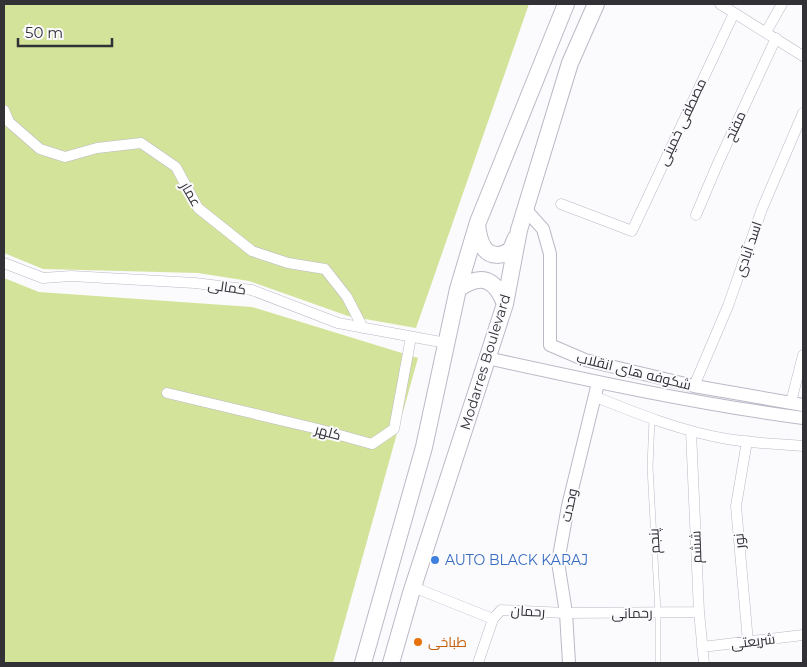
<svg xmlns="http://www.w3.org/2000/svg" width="807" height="667" viewBox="0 0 807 667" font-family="Montserrat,Cairo,sans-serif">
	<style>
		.green { fill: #d3e39a }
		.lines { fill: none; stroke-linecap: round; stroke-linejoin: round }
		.service-casing { stroke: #bcb9c6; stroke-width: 6 }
		.minor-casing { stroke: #bcb9c6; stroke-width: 11 }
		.tertiary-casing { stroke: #bcb9c6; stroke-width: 14 }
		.trunk-casing { stroke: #bcb9c6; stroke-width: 18 }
		.service { stroke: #fff; stroke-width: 5 }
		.minor { stroke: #fff; stroke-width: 10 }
		.tertiary { stroke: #fff; stroke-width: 12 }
		.trunk { stroke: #fff; stroke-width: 16 }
		.shop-dot { fill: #3f7fe0; stroke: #fbfafd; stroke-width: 2 }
		.food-dot { fill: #e8710a; stroke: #fbfafd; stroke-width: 2 }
		.labels { text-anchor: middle; stroke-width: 4; stroke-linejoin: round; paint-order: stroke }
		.street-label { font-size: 14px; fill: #313136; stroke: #fbfafd }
		.shop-label { font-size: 14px; fill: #366cbe; stroke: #fbfafd; text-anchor: start }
		.food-label { font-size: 14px; fill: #c56008; stroke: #fbfafd; text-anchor: start }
	</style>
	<rect width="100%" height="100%" fill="#fbfafd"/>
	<path class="green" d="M 4,4 L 529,4 L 416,328 L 348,316 L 249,281 L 198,273 L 43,269 L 4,253 Z
		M 4,278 L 39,292 L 252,307 L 418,358 L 333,663 L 4,663 Z"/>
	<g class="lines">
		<defs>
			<path id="service" d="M 652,419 L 650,467 L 658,612 L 658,663"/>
			<path id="minor" d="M 720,4 L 803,56
				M 766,32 L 782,4
				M 4,110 L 9,122 L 40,149 L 65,157 L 97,148 L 141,143 L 176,167 L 198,208 L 252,251 L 288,263 L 325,269 L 347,297 L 363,328
				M 561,204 L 632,231 L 734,13
				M 696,215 L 718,163 L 776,38
				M 4,263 L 43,278 L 71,276 L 195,283 L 252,290 L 338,323 L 446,343
				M 694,386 L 728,306 L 762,209 L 803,113
				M 167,393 L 318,429 L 372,444 L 394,429 L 411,337
				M 596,397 C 638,414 681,431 727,439 C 752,443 778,444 803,446
				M 791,402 L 803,355
				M 691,431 L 699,612 L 704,663
				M 747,441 L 736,506 L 748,642
				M 413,587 L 493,619
				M 702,647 L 803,635
				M 478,663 L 493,619 L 501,610 L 566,613 L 699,612"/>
			<path id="tertiary" d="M 525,209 L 543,229 L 550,254 L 550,345 L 585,360 L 694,386 L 803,405
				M 487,358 C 592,381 697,404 803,418
				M 569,663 L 566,613 L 558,562 L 568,506 L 598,383"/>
			<path id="trunk" d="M 477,225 C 478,233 479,241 484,248 C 490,257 504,257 511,249 C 513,246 514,241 516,238
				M 458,289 C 481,273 495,278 505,304
				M 363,663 L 424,447 L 458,289 L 478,222 L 566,4
				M 391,663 L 411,593 L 505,304 L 519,230 L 529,197 L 570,63 L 596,4"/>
		</defs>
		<use href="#service" class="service-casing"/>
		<use href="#minor" class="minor-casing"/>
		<use href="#tertiary" class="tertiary-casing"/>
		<use href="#trunk" class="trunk-casing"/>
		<use href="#service" class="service"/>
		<use href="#minor" class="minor"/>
		<use href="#tertiary" class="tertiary"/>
		<use href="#trunk" class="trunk"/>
	</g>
	<circle class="shop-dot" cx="435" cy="560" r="5"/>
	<circle class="food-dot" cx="418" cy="642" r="5"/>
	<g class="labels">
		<g class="street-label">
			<text transform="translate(682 122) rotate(-65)" y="5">مصطفی خمینی</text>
			<text transform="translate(735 126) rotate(-65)" y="5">مفتح</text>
			<text transform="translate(191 194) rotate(60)" y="5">عمار</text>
			<text transform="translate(748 249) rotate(-71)" y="5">اسد آبادی</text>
			<text transform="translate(227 287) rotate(8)" y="5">کمالی</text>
			<text transform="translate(485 362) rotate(-73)" y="5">Modarres Boulevard</text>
			<text transform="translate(634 371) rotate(14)" y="5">شکوفه های انقلاب</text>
			<text transform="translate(328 432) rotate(15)" y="5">کلهر</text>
			<text transform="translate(569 505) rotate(-78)" y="5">وحدت</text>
			<text transform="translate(654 541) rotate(-93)" y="5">پنجم</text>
			<text transform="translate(739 541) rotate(-96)" y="5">نور</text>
			<text transform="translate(696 547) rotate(-92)" y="5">ششم</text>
			<text transform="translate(528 611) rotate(3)" y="5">رحمان</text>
			<text transform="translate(632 613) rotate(-1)" y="5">رحمانی</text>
			<text transform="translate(753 641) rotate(-7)" y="5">شریعتی</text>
		</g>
		<g class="shop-label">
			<text x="445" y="565">AUTO BLACK KARAJ</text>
		</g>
		<g class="food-label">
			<text x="428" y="647">طباخی</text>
		</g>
	</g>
	<rect width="807" height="667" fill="none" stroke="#313136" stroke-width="10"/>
	<path d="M18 38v8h94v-8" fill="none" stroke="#313136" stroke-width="2.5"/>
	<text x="25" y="38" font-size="15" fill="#313136" stroke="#fbfafd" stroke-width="4" paint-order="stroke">50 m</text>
</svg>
